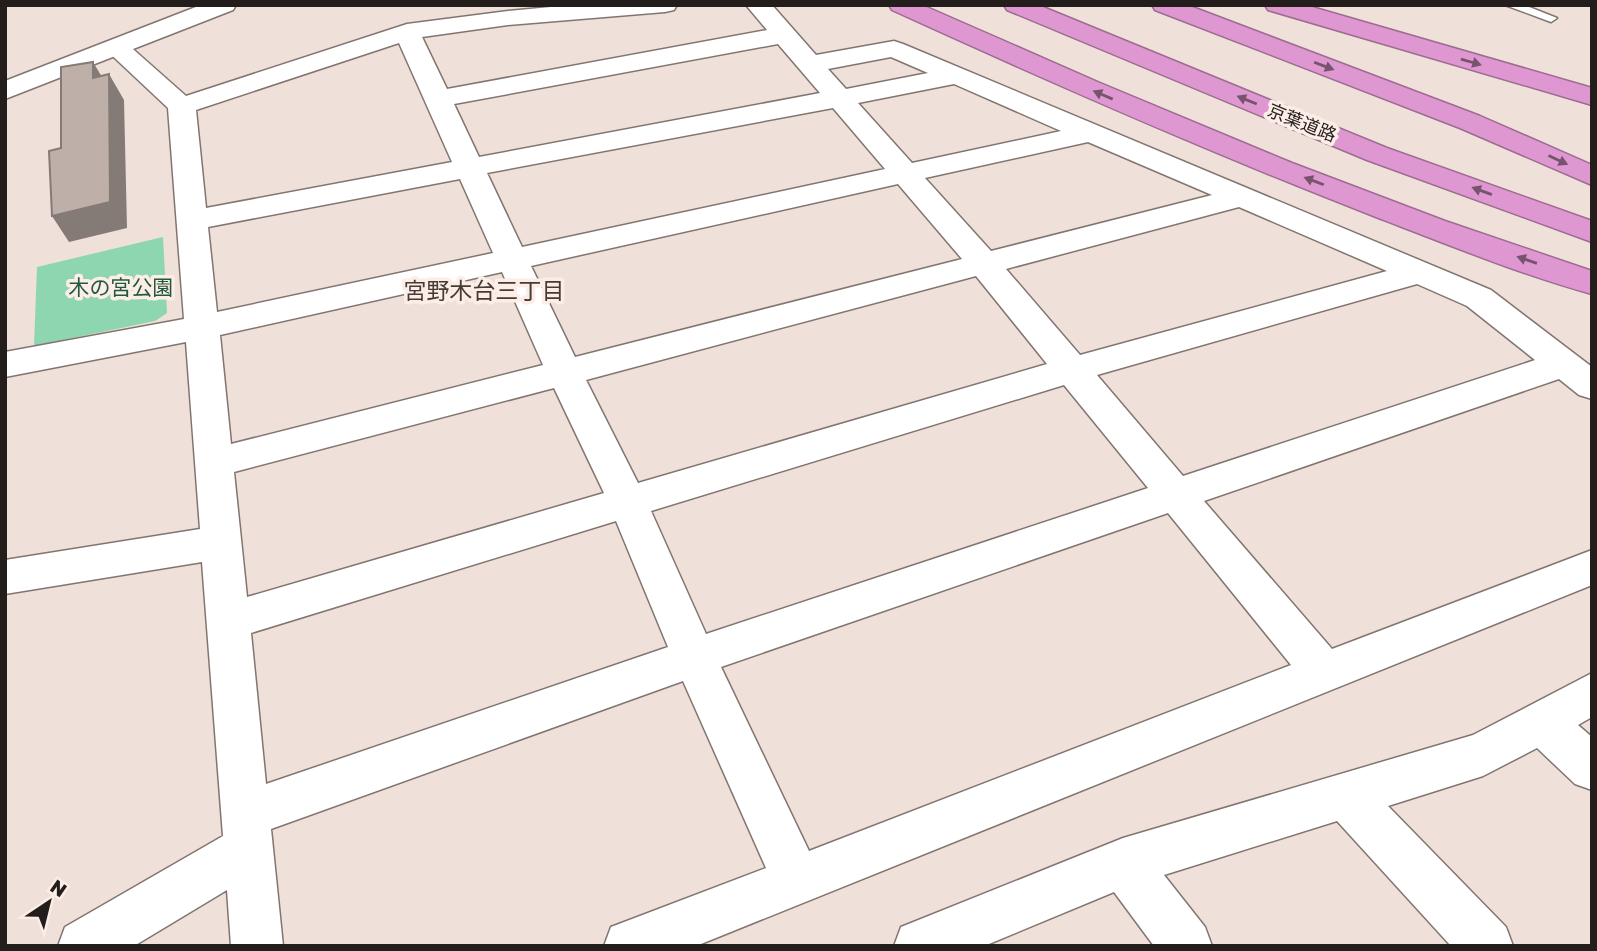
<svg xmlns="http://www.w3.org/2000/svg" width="1597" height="951" viewBox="0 0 1597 951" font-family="'Golos Text','Noto Sans JP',sans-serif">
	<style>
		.green { fill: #8dd6af }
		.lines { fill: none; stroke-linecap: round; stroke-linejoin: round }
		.service-casing { stroke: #827570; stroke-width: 3 }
		.minor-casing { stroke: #827570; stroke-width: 3 }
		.tertiary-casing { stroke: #827570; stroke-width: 3 }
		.motorway-casing { stroke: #9d6c91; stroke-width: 3 }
		.service { fill: #fff; fill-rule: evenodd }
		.minor { fill: #fff; fill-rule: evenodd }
		.tertiary { fill: #fff; fill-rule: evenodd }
		.motorway { fill: #de97d0; fill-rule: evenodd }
		.shaded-wall { fill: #857b76 }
		.building { fill: #beb0a9; stroke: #857b76; stroke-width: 2 }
		.oneway { fill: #77546d }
		.labels { text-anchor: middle; stroke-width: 7; stroke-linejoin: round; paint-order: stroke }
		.far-street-label { font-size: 18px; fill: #231d1c; stroke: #fcede7 }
		.park-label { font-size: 21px; fill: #21593f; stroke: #fcede7 }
		.neighbourhood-label { font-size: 23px; fill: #463b36; stroke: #fcede7 }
	</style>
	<rect width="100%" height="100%" fill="#efe0da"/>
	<path class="green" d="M 163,237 L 167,313 L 155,321 L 34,346 L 37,267 Z"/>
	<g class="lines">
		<defs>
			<path id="service" d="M 1505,5 L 1524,5 L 1557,18 L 1551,22 Z"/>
			<path id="minor" d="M 572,5 L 677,5 L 674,10 L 665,12 L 508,25 L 422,37 L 447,89 L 767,30 L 746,5 L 772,5 L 816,55 L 894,41 L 903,44 L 1491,290 L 1592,367 L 1592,399 L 1579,395 L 1559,379 L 1204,501 L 1332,649 L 1592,550 L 1592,585 L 696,946 L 604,946 L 611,927 L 766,868 L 683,681 L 271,829 L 283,946 L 231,946 L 227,890 L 134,946 L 58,946 L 65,927 L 223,836 L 202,562 L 5,594 L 5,560 L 200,529 L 186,342 L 5,377 L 5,352 L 184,319 L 168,108 L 103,47 L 107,42 L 116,39 L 125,42 L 186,96 L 407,24 L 508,11 ZM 399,43 L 452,162 L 206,208 L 196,110 ZM 778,44 L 820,93 L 479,157 L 454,104 ZM 891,57 L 928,73 L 846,89 L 828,69 ZM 954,84 L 1061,131 L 912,163 L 858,103 ZM 833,108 L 885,169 L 522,247 L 487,173 ZM 1088,142 L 1212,195 L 991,251 L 925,178 ZM 460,179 L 493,253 L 217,312 L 208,227 ZM 898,184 L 962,259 L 575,357 L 531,266 ZM 1239,207 L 1387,271 L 1080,355 L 1006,269 ZM 502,272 L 543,365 L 231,444 L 220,335 ZM 976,276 L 1047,364 L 638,483 L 586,380 ZM 1417,284 L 1467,306 L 1535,360 L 1183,476 L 1097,375 ZM 1064,385 L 1148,488 L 706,634 L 651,511 ZM 554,388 L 604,493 L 247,597 L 234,472 ZM 1168,513 L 1291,665 L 809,851 L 721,667 ZM 616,521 L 668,647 L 266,784 L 251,633 Z
				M 1592,673 L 1592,717 L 1578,725 L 1592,737 L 1592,790 L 1575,784 L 1537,748 L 1483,776 L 1388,806 L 1506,927 L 1513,946 L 1451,946 L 1337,821 L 1164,875 L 1205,927 L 1212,946 L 1154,946 L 1114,892 L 984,946 L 894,946 L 901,927 L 1123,838 L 1473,735 Z"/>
			<path id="tertiary" d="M 201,5 L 236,5 L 233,10 L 5,99 L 5,81 Z"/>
			<path id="motorway" d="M 889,5 L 922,5 L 1100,83 L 1292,163 L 1445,221 L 1592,271 L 1592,294 C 1519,274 1447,244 1376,217 C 1213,154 1052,83 892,10 Z
				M 1004,5 L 1038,5 L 1387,148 L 1592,221 L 1592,242 L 1367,160 L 1007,10 Z
				M 1152,5 L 1187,5 L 1480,116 L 1592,165 L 1592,185 L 1460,128 L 1155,10 Z
				M 1265,5 L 1305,5 L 1592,88 L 1592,105 L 1268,10 Z"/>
		</defs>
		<use href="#service" class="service-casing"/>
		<use href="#minor" class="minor-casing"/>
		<use href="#tertiary" class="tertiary-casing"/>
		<use href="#motorway" class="motorway-casing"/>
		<use href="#service" class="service"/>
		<use href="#minor" class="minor"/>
		<use href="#tertiary" class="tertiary"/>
		<use href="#motorway" class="motorway"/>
	</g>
	<path class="shaded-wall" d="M 93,62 L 108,87 L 93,78 Z
		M 109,74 L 124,100 L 127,228 L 69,242 L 52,216 Z"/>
	<path class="building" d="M 93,62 L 93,78 L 109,74 L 110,202 L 52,216 L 49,151 L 61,148 L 61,67 Z"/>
	<defs><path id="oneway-solid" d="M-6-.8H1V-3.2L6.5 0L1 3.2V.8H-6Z" transform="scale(1.75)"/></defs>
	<g class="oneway">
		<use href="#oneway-solid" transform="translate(1471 62) rotate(16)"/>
		<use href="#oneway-solid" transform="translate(1324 66) rotate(21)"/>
		<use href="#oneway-solid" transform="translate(1103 95) rotate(-157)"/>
		<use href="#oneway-solid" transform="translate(1247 100) rotate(-158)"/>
		<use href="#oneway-solid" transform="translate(1558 160) rotate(25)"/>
		<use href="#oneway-solid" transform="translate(1314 181) rotate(-159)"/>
		<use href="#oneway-solid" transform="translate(1482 191) rotate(-160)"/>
		<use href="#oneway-solid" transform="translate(1527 260) rotate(-161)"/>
	</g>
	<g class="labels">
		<g class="far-street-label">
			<text transform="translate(1302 123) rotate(22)" y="6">京葉道路</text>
		</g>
		<g class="park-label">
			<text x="121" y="295">木の宮公園</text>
		</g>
		<g class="neighbourhood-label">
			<text x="484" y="299">宮野木台三丁目</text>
		</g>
	</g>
	<rect width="1597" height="951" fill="none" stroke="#231d1c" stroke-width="14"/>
	<g transform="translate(49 902) rotate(35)" stroke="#fcede7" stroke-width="5" paint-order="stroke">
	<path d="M0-5L12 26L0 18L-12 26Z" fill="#231d1c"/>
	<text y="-10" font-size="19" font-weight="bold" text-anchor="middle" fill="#231d1c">N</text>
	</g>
</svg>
